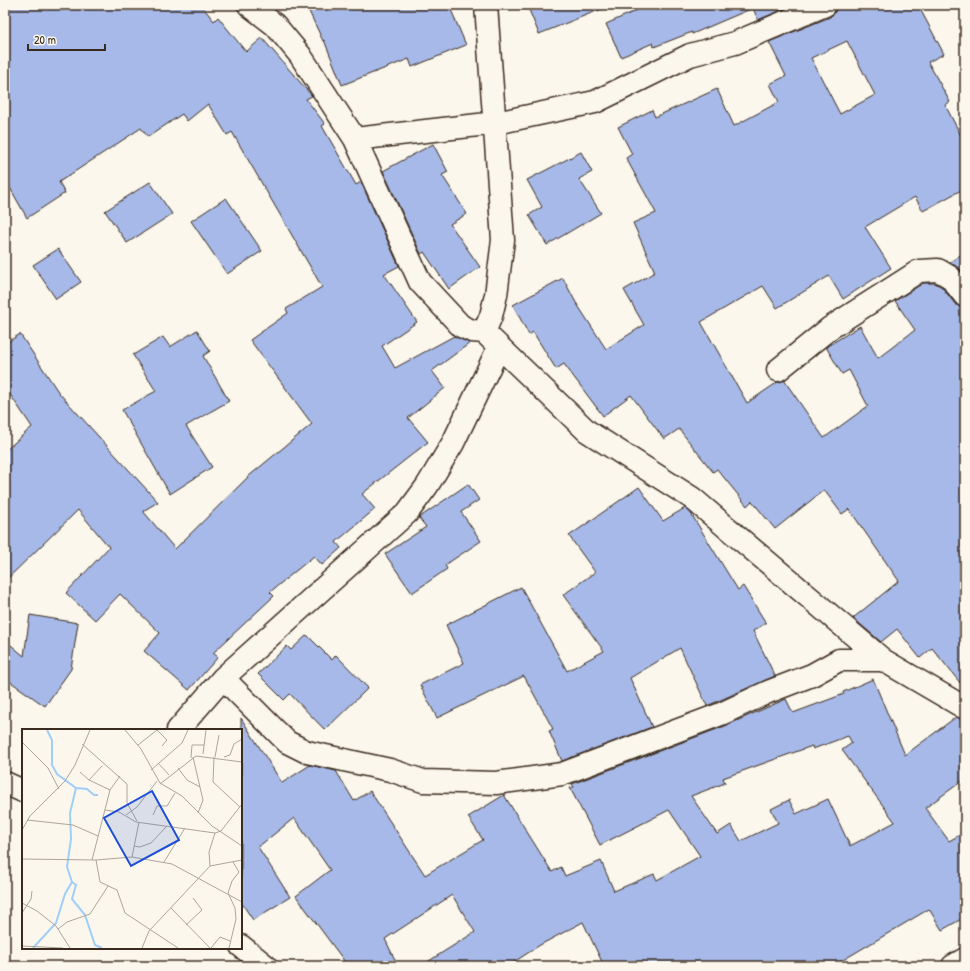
<svg xmlns="http://www.w3.org/2000/svg" width="970" height="971" viewBox="0 0 970 971" font-family="'Patrick Hand',sans-serif">
	<style>
		.building { fill: #a6b9e8; stroke: #3b2a1e; fill-rule: evenodd }
		.lines { fill: none; stroke-linecap: round; stroke-linejoin: round }
		.street-casing { stroke: #3b2a1e; stroke-width: 25 }
		.secondary-casing { stroke: #3b2a1e; stroke-width: 25 }
		.street { stroke: #fbf7ec; stroke-width: 22 }
		.secondary { stroke: #fbf7ec; stroke-width: 22 }
		.inset-river { fill: none; stroke: #a0cefb; stroke-width: 2 }
		.inset-road { fill: none; stroke: #aea59a; stroke-width: 1 }
		.view { fill: #1d4ed8; fill-opacity: 0.15; stroke: #1d4ed8; stroke-width: 2 }
		.inset-edge { fill: none; stroke: #3b2a1e; stroke-width: 2 }
	</style>
	<rect width="100%" height="100%" fill="#fbf7ec"/>
	<filter id="ink" filterUnits="userSpaceOnUse"><feTurbulence type="fractalNoise" baseFrequency=".025" numOctaves="2"/><feDisplacementMap in="SourceGraphic" scale="8" xChannelSelector="R" yChannelSelector="G"/><feConvolveMatrix kernelMatrix="1 2 1 2 8 2 1 2 1" color-interpolation-filters="sRGB"/></filter>
	<g filter="url(#ink)">
		<path class="building" d="M 5,5 L 201,5 L 214,21 L 218,17 L 246,52 L 262,38 L 312,96 L 306,99 L 325,124 L 322,126 L 356,185 L 361,182 L 399,266 L 384,274 L 417,322 L 382,346 L 395,368 L 454,336 L 470,343 L 432,371 L 445,388 L 408,418 L 428,442 L 362,494 L 375,509 L 336,542 L 341,548 L 322,565 L 314,556 L 270,592 L 274,596 L 213,653 L 218,657 L 189,690 L 144,651 L 160,633 L 120,594 L 95,620 L 66,593 L 109,547 L 78,510 L 5,581 L 5,451 L 32,427 L 5,387 L 5,344 L 20,334 L 59,393 L 158,502 L 143,511 L 175,549 L 249,476 L 312,424 L 250,340 L 288,313 L 286,309 L 322,287 L 232,132 L 227,135 L 208,104 L 187,121 L 182,114 L 148,137 L 141,128 L 59,182 L 65,193 L 27,218 L 5,179 Z
			M 306,5 L 449,5 L 466,45 L 412,67 L 409,59 L 342,85 L 324,40 L 323,41 Z
			M 527,5 L 609,5 L 609,6 L 539,34 Z
			M 649,5 L 793,5 L 758,20 L 753,8 L 692,34 L 692,32 L 654,47 L 653,43 L 621,57 L 606,24 Z
			M 837,5 L 918,5 L 944,54 L 928,62 L 950,102 L 945,105 L 965,143 L 965,188 L 923,211 L 915,197 L 865,227 L 891,268 L 843,299 L 829,276 L 777,308 L 763,286 L 701,322 L 747,403 L 778,382 L 784,380 L 824,438 L 868,406 L 849,370 L 842,374 L 826,347 L 860,326 L 878,358 L 915,330 L 895,301 L 923,283 L 935,283 L 942,287 L 955,304 L 960,307 L 965,308 L 965,689 L 932,648 L 920,658 L 897,629 L 881,642 L 853,618 L 899,581 L 849,509 L 842,514 L 824,490 L 775,529 L 752,501 L 747,506 L 717,469 L 713,472 L 679,429 L 664,439 L 631,395 L 603,416 L 564,364 L 556,369 L 533,332 L 529,335 L 513,305 L 563,278 L 575,301 L 606,349 L 644,325 L 624,290 L 655,272 L 633,223 L 656,213 L 626,158 L 632,154 L 618,127 L 652,110 L 655,117 L 717,89 L 734,126 L 779,102 L 770,84 L 786,76 L 769,42 L 830,17 L 835,12 ZM 847,41 L 875,95 L 840,114 L 811,58 Z
			M 433,144 L 448,172 L 442,175 L 467,214 L 450,224 L 480,267 L 449,289 L 424,252 L 421,254 L 383,171 Z
			M 581,152 L 592,172 L 579,179 L 601,213 L 547,245 L 529,215 L 542,207 L 527,180 Z
			M 150,182 L 172,214 L 127,243 L 105,211 Z
			M 226,198 L 262,251 L 227,274 L 191,221 Z
			M 58,249 L 81,282 L 56,299 L 33,265 Z
			M 965,252 L 965,276 L 960,269 L 950,262 Z
			M 197,330 L 210,351 L 203,356 L 229,401 L 186,426 L 212,467 L 170,494 L 122,410 L 156,391 L 133,355 L 163,337 L 170,347 Z
			M 468,484 L 479,500 L 461,512 L 481,541 L 445,565 L 447,569 L 412,593 L 385,554 L 426,527 L 419,518 L 420,517 Z
			M 639,487 L 663,521 L 685,508 L 690,512 L 738,590 L 743,586 L 766,623 L 753,631 L 775,676 L 707,706 L 680,648 L 630,678 L 652,727 L 562,761 L 549,731 L 553,729 L 524,676 L 437,718 L 420,685 L 464,663 L 446,625 L 521,587 L 567,671 L 604,651 L 563,595 L 595,572 L 569,536 Z
			M 30,615 L 78,623 L 71,669 L 45,706 L 5,678 L 5,640 L 24,656 Z
			M 307,635 L 332,660 L 336,655 L 368,688 L 325,730 L 290,694 L 284,700 L 258,674 L 287,646 L 291,650 Z
			M 873,679 L 905,755 L 956,717 L 965,720 L 965,779 L 925,808 L 949,841 L 965,832 L 965,917 L 942,930 L 929,909 L 833,966 L 604,966 L 583,922 L 540,945 L 508,966 L 421,966 L 475,932 L 452,895 L 385,939 L 398,966 L 348,966 L 296,896 L 330,870 L 294,818 L 258,847 L 290,897 L 253,920 L 241,902 L 241,718 L 282,783 L 310,765 L 336,771 L 354,801 L 370,791 L 425,875 L 483,840 L 468,817 L 504,795 L 552,872 L 561,867 L 565,876 L 601,861 L 614,891 L 654,874 L 657,880 L 700,856 L 669,810 L 600,845 L 570,788 L 574,787 L 572,784 L 725,726 L 786,699 L 793,713 L 844,694 L 843,692 ZM 848,736 L 852,743 L 842,750 L 895,822 L 850,846 L 828,799 L 796,814 L 789,800 L 771,809 L 778,823 L 741,841 L 731,825 L 717,834 L 691,796 L 725,783 L 723,778 L 812,746 L 813,749 Z"/>
		<g class="lines">
			<defs>
				<path id="street" d="M 249,5 L 275,25 L 300,55 L 355,139 L 420,282 L 461,326 L 472,331 L 484,332 L 587,431 L 692,498 L 883,660 L 965,708
					M 355,139 L 496,123 L 595,102 L 690,55 L 735,43 L 825,5
					M 484,332 L 491,316 L 496,295 L 503,240 L 486,5
					M 778,370 L 830,328 L 919,271 L 938,270 L 950,277 L 965,296
					M 223,678 L 287,742 L 307,752 L 390,770 L 423,781 L 496,783 L 562,774 L 721,714 L 768,692 L 812,675 L 839,660 L 883,660
					M 178,730 L 223,678 L 407,513 L 427,486 L 453,443 L 499,347
					M 953,966 L 965,959"/>
				<path id="secondary" d="M 5,783 L 23,791
					M 241,946 L 266,966"/>
			</defs>
			<use href="#street" class="street-casing"/>
			<use href="#secondary" class="secondary-casing"/>
			<use href="#street" class="street"/>
			<use href="#secondary" class="secondary"/>
		</g>
	</g>
	<g transform="translate(22 729)">
		<rect width="220" height="220" fill="#fbf7ec"/>
		<path class="inset-river" d="M 25,1 L 30,11 L 30,36 L 35,45 L 54,59 L 65,60 L 72,66 L 76,66M 54,59 L 48,84 L 49,110 L 45,138 L 50,153 L 54,156 L 50,170 L 63,186 L 73,216 L 80,219M 11,219 L 34,194 L 43,165 L 50,153"/>
		<path class="inset-road" d="M 103,1 L 119,20 L 138,54 L 160,67 L 190,97 L 220,117M 135,1 L 145,11 L 140,17M 0,13 L 26,39 L 37,60M 60,15 L 105,55 L 105,74 L 115,92M 116,16 L 135,1M 181,25 L 184,1M 171,28 L 181,71 L 176,84M 192,28 L 191,53 L 218,78M 193,28 L 197,6M 202,28 L 208,26 L 212,15 L 220,10M 169,29 L 170,16 L 182,16M 137,35 L 147,46M 156,39 L 165,51 L 178,58M 129,41 L 160,14 L 166,1M 58,43 L 67,51 L 88,61M 67,51 L 80,37M 138,55 L 174,27 L 220,33M 83,81 L 97,83 L 114,93 L 193,104 L 199,102 L 220,75M 104,86 L 115,78 L 135,52M 131,86 L 135,77 L 145,77 L 153,64M 5,91 L 51,96 L 76,107M 0,101 L 8,87 L 43,52 L 53,36 L 68,1M 112,117 L 118,118 L 129,114 L 144,98M 110,128 L 117,93M 0,130 L 74,131 L 110,128 L 150,135 L 220,173M 70,131 L 88,61 L 98,47M 74,131 L 78,153 L 95,161 L 103,184 L 156,219M 142,133 L 163,99M 188,137 L 187,123 L 193,104M 0,174 L 15,182 L 34,197 L 48,219M 149,179 L 188,219M 0,184 L 9,170 L 10,162M 164,196 L 180,181 L 171,169M 36,200 L 45,193 L 68,185 L 86,157M 0,217 L 41,219M 120,219 L 127,202 L 188,137 L 220,131M 189,219 L 198,208 L 208,212M 207,219 L 214,190 L 213,179 L 206,164 L 210,152 L 217,143 L 211,133"/>
		<path class="view" d="M 130,62 L 157,111 L 109,137 L 82,89 Z"/>
		<rect width="220" height="220" class="inset-edge"/>
	</g>
	<rect width="970" height="971" fill="none" stroke="#fbf7ec" stroke-width="20"/>
	<rect x="10" y="10" width="950" height="951" fill="none" stroke="#3b2a1e" stroke-width="1.5" filter="url(#ink)"/>
	<path d="M28 44v6h77v-6" fill="none" stroke="#3b2a1e" stroke-width="2"/>
	<text x="34" y="44" font-size="12" fill="#3b2a1e" stroke="#fbf7ec" stroke-width="3" paint-order="stroke">20 m</text>
</svg>
